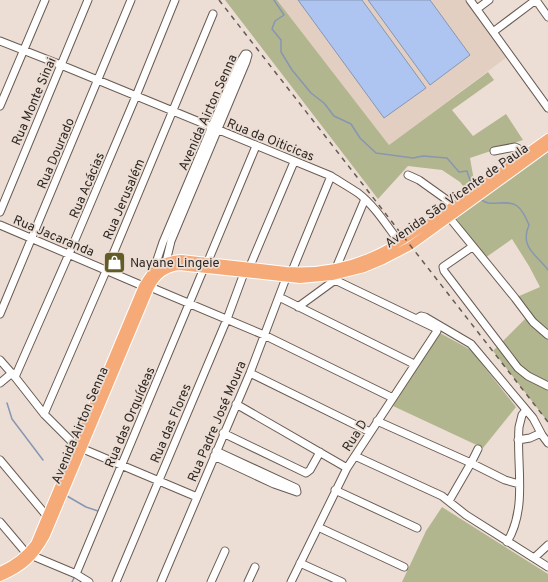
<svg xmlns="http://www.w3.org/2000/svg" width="548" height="582" viewBox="0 0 548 582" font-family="Overpass,sans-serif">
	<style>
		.built { fill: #e3cfc2 }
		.green { fill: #b2b68e }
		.water { fill: #adc5f0; stroke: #8796b3 }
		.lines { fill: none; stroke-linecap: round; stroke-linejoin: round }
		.stream { stroke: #8796b3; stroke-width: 1.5 }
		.minor-casing { stroke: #685b53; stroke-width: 9 }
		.major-casing { stroke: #fff; stroke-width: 10 }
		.minor { stroke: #fff; stroke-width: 7 }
		.major { stroke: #f6aa78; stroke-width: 8 }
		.rail { stroke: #635b56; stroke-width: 1.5; stroke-dasharray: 5 5; stroke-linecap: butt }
		.labels { text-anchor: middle; stroke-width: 3.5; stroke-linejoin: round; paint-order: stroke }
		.street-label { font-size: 13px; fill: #2f2926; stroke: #ecded4 }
		.poi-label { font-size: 13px; fill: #2f2926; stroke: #ecded4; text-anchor: start }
	</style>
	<rect width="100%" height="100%" fill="#ecded4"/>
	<path class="built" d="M 277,0 L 465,0 L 507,57 L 389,145 Z"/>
	<path class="green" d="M 225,0 L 277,0 L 389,145 L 488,72 L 494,80 L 452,110 L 473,136 L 506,114 L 523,140 L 470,158 L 474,181 L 485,197 L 548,152 L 548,422 L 493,351 L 530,314 L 517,297 L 540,287 L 529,266 L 512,239 L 485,258 L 456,218 L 476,203 L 460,182 L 442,170 L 408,166 L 378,199 Z
		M 440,333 L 471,350 L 516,407 L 483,448 L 393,406 Z
		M 442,507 L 548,574 L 548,582 L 402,582 L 426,531 Z"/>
	<path class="water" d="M 298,0 L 362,0 L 426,88 L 384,118 Z
		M 368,0 L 430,0 L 470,55 L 430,85 Z"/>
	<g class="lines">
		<path class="stream" d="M 274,0 L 284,15 L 275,21 L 272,29 L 281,40 L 281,52 L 292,70 L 311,93 L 324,103 L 334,116 L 351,124 L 360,138 L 376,153 L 413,158 L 423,156 L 447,158 L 459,172 L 467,171 L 473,189
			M 480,198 C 488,209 507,198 517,206 C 523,210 526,218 529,225 C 519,247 537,255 548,270
			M 7,403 L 12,419 L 43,460
			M 67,496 L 86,507 L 98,511
			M 72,582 L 74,578"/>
		<defs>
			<path id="minor" d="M 470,0 L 548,108
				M 538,3 L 548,17
				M 477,9 L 489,0
				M 493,32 L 533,2 L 538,3
				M 0,41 L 61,65 L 331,176 C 340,182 349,187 358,193 C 375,206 387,226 400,243
				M 0,106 L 45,0
				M 494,151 L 515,147 L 519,149 L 522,156
				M 408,175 L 419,180 L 454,205
				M 0,212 L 88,0
				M 449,217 L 515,298 L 533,322 L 548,335
				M 0,225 L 143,286
				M 472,247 L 443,267 L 444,271 L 518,368 L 528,376 L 548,386
				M 208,261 L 256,146
				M 250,266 L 294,162
				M 336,268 L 365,199
				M 154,269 L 163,242 L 237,67 L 245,54 L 247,54 L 248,55 L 246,62 L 171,241 L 166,262
				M 292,271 L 331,176
				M 150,287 L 264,335 L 393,398
				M 279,297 L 414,364
				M 298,307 L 335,280
				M 0,314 L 131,0
				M 416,319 L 421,316 L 425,317 L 471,344 L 533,418 L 542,435 L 548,443
				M 0,360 L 15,377 L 44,414 L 76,446 L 197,497
				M 250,373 L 370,432
				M 15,377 L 69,254 L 136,96 L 175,0
				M 0,383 L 12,373
				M 236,404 L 347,468
				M 44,414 L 106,271 L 213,14
				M 377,421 L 471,463 L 505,480 L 519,484
				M 223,433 L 304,472 L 306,473 L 310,470 L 320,452
				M 518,440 L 530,438 L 541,433
				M 214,456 L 274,484 L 297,492 L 296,488 L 216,451
				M 355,456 L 442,496 L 466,515 L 548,567
				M 0,460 L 46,515
				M 335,490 L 417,528
				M 449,501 L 471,463 L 478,449
				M 0,522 L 27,554
				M 318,527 L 404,567
				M 507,542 C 528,508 516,464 519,427 L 522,415 L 526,410
				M 33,556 L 76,574 L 89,582
				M 534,558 L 548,545
				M 300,563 L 342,582
				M 76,574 L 204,268
				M 116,582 L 227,319 L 244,273
				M 161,582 L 250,373 L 286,278
				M 211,582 L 225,551
				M 248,582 L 255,567
				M 291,582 L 347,468 L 437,331 L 435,328 L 335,280 L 332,276"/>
			<path id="major" d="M 0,571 C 15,565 25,557 35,544 L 143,286 C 154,268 160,261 181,259 L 286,271 C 358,276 399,244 454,205 C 486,183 517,160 548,138
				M 0,577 C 23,567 34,557 46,535 L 150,287 C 157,274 165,268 179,266 L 300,279 L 332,276 L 364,268 L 383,260 L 410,246 L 548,146"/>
		</defs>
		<use href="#minor" class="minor-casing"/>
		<use href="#major" class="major-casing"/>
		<use href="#minor" class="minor"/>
		<use href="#major" class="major"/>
		<path class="rail" d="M 219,0 L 548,422"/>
	</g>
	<defs>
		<symbol id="shop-square" viewBox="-11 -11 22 22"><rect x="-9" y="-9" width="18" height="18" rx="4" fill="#615c28" stroke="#ecded4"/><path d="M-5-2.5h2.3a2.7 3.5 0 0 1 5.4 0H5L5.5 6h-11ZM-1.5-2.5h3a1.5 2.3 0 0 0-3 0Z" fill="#fff"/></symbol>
	</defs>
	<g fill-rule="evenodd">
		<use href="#shop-square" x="102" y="250" width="25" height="25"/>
	</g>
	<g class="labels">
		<g class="street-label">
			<text transform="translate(33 101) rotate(-67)" y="5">Rua Monte Sinai</text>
			<text transform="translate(207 112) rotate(-66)" y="5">Avenida Airton Senna</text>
			<text transform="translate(271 139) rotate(22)" y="5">Rua da Oiticicas</text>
			<text transform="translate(55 153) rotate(-67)" y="5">Rua Dourado</text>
			<text transform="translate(86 185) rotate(-67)" y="5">Rua Acácias</text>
			<text transform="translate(456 195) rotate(-35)" y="5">Avenida São Vicente de Paula</text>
			<text transform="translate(123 199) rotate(-67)" y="5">Rua Jerusalém</text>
			<text transform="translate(54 235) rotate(23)" y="5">Rua Jacaranda</text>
			<text transform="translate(129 417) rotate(-67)" y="5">Rua das Orquídeas</text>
			<text transform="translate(216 421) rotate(-67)" y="5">Rua Padre José Moura</text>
			<text transform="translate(170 423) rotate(-67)" y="5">Rua das Flores</text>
			<text transform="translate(79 425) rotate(-67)" y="5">Avenida Airton Senna</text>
			<text transform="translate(354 435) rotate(-58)" y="5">Rua D</text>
		</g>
		<g class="poi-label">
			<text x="130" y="267">Nayane Lingeie</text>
		</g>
	</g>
</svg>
